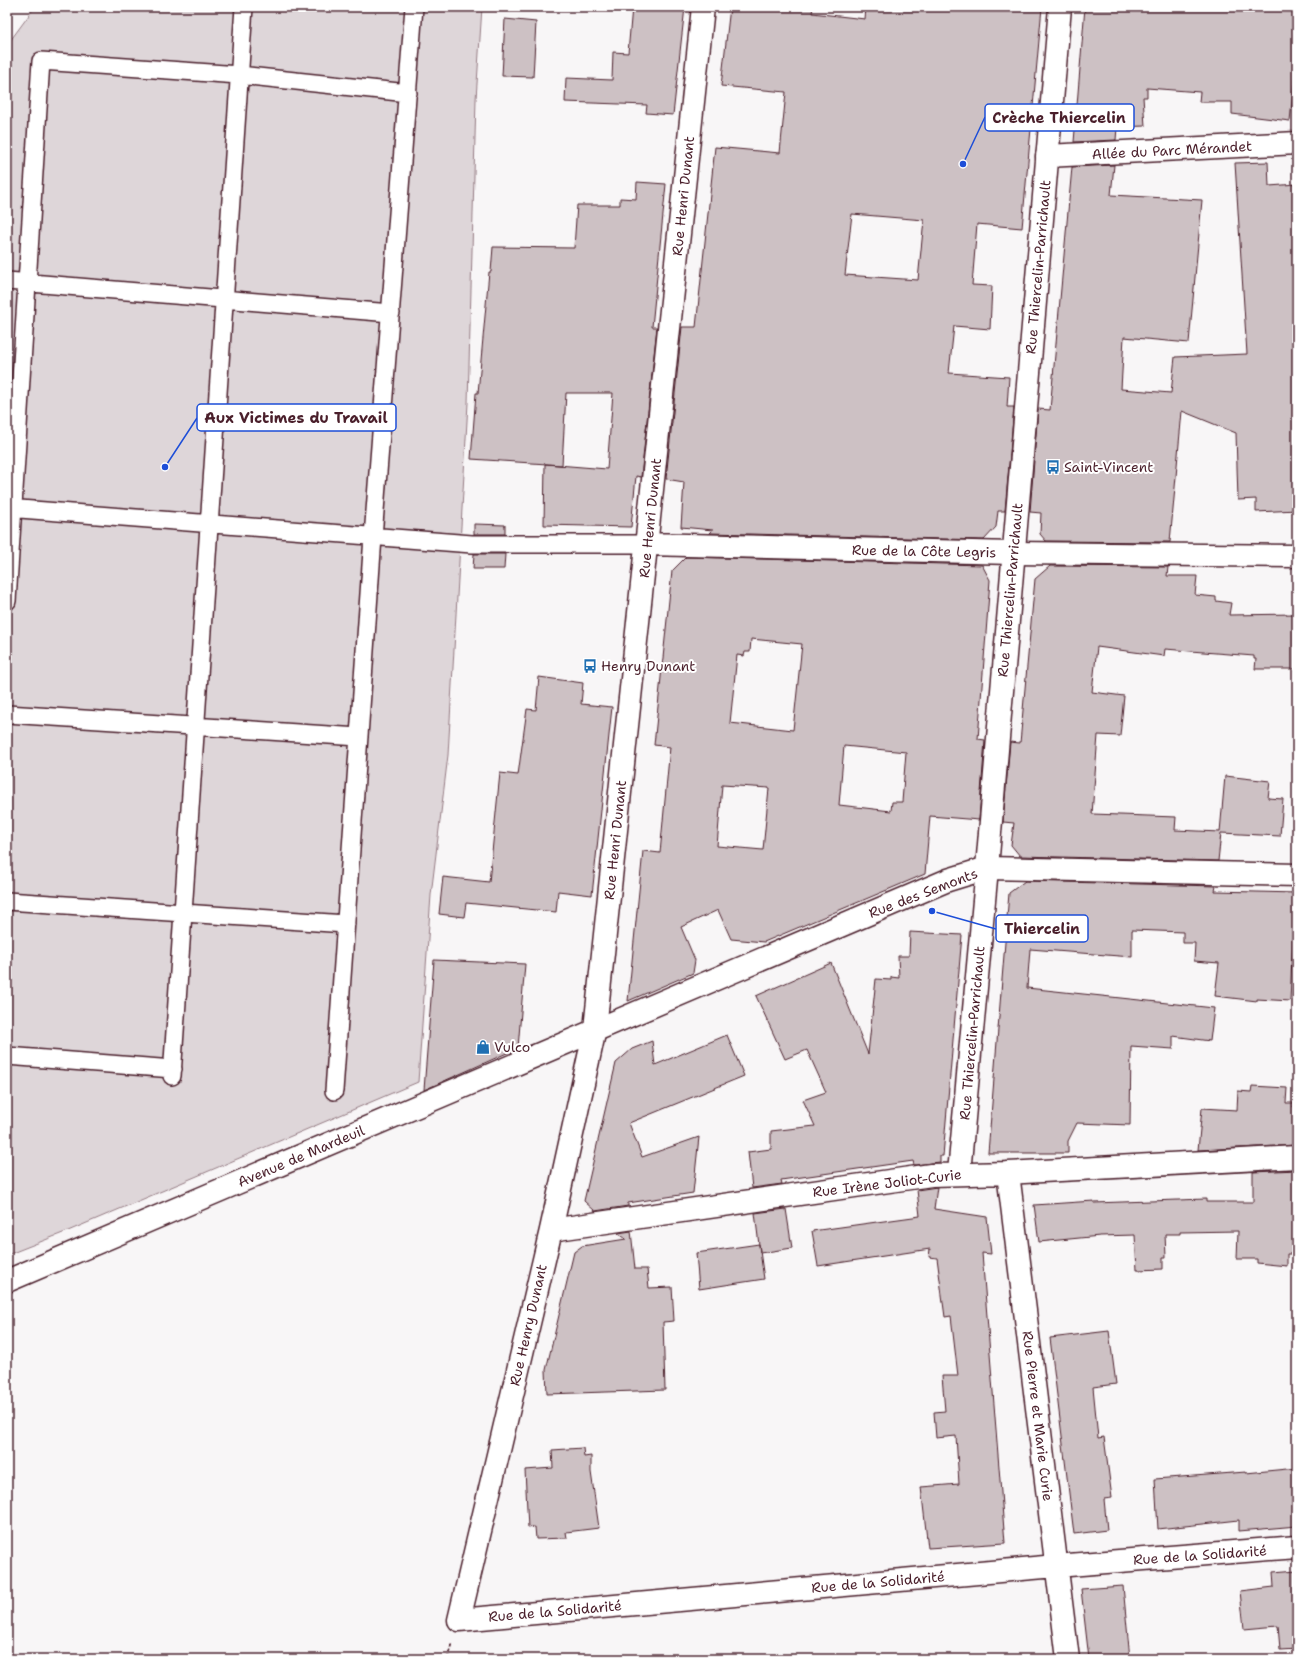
<svg xmlns="http://www.w3.org/2000/svg" width="1304" height="1666" viewBox="0 0 1304 1666" font-family="'Shantell Sans',sans-serif">
	<style>
		.green { fill: #ded6d9; stroke: #947a82 }
		.building { fill: #cdc1c4; stroke: #4a1f2b; fill-rule: evenodd }
		.lines { fill: none; stroke-linecap: round; stroke-linejoin: round }
		.lane-casing { stroke: #4a1f2b; stroke-width: 20 }
		.street-casing { stroke: #4a1f2b; stroke-width: 25 }
		.secondary-casing { stroke: #4a1f2b; stroke-width: 25 }
		.path { stroke: #4a1f2b; stroke-width: 2.5; stroke-dasharray: 3 3; stroke-linecap: butt }
		.lane { stroke: #fff; stroke-width: 17 }
		.street { stroke: #fff; stroke-width: 22 }
		.secondary { stroke: #fff; stroke-width: 22 }
		.labels { text-anchor: middle; stroke-width: 4; stroke-linejoin: round; paint-order: stroke }
		.street-label { font-size: 14px; fill: #4a1f2b; stroke: #fff }
		.poi-label { font-size: 14px; fill: #4a1f2b; stroke: #fff; text-anchor: start }
		.leader { fill: none; stroke: #1d4ed8; stroke-width: 1.5 }
		.callout-dot { fill: #1d4ed8; stroke: #fff; stroke-width: 1.5 }
		.callout { fill: #fff; stroke: #1d4ed8; stroke-width: 1.5 }
		.callout-label { font-size: 15px; text-anchor: middle; font-weight: bold; fill: #4a1f2b }
	</style>
	<rect width="100%" height="100%" fill="#f8f6f7"/>
	<filter id="ink" filterUnits="userSpaceOnUse"><feTurbulence type="fractalNoise" baseFrequency=".025" numOctaves="2"/><feDisplacementMap in="SourceGraphic" scale="8" xChannelSelector="R" yChannelSelector="G"/><feConvolveMatrix kernelMatrix="1 2 1 2 8 2 1 2 1" color-interpolation-filters="sRGB"/></filter>
	<g filter="url(#ink)">
		<path class="green" d="M 35,7 L 482,7 L 476,99 L 468,403 L 448,755 L 431,895 L 418,1082 L 68,1231 L 7,1255 L 7,45 Z"/>
		<path class="building" d="M 632,7 L 685,7 L 673,115 L 646,113 L 647,105 L 565,102 L 566,78 L 612,80 L 613,52 L 628,53 Z
			M 730,7 L 813,7 L 812,13 L 865,19 L 866,7 L 1042,7 L 1022,228 L 977,224 L 972,285 L 992,286 L 990,329 L 954,326 L 949,373 L 1009,377 L 1007,407 L 1014,407 L 1005,511 L 998,511 L 996,527 L 984,540 L 710,533 L 713,530 L 681,527 L 684,482 L 666,479 L 682,327 L 696,327 L 715,147 L 780,153 L 786,92 L 721,86 ZM 852,214 L 924,220 L 918,280 L 845,275 Z
			M 1085,7 L 1297,7 L 1297,53 L 1290,121 L 1232,114 L 1232,102 L 1199,102 L 1200,92 L 1147,88 L 1147,97 L 1143,97 L 1145,126 L 1117,127 L 1116,140 L 1074,142 Z
			M 505,19 L 536,22 L 533,77 L 502,76 Z
			M 1268,162 L 1269,186 L 1297,184 L 1297,510 L 1256,512 L 1256,499 L 1238,500 L 1236,433 L 1182,411 L 1170,542 L 1046,541 L 1040,534 L 1041,513 L 1030,512 L 1038,409 L 1050,410 L 1072,167 L 1114,165 L 1111,195 L 1202,200 L 1189,343 L 1124,337 L 1121,389 L 1171,393 L 1175,357 L 1247,354 L 1235,163 Z
			M 637,182 L 666,184 L 652,327 L 657,327 L 641,477 L 636,476 L 631,527 L 544,525 L 545,464 L 607,469 L 613,393 L 566,393 L 562,465 L 471,459 L 476,393 L 478,393 L 489,272 L 491,272 L 493,247 L 574,248 L 577,205 L 620,205 L 620,198 L 636,199 Z
			M 474,524 L 505,525 L 505,534 L 474,534 Z
			M 474,554 L 505,554 L 504,569 L 473,569 Z
			M 686,557 L 982,565 L 990,580 L 978,739 L 985,740 L 979,820 L 930,816 L 925,874 L 764,942 L 731,939 L 718,910 L 681,927 L 695,960 L 693,973 L 628,1001 L 643,851 L 660,853 L 670,747 L 654,745 L 672,571 ZM 751,639 L 802,644 L 793,730 L 730,723 L 737,655 L 744,656 L 745,652 L 750,652 ZM 844,746 L 906,752 L 902,802 L 892,802 L 891,811 L 839,805 ZM 722,785 L 769,788 L 763,850 L 717,846 Z
			M 1050,566 L 1168,567 L 1167,576 L 1197,576 L 1195,595 L 1216,597 L 1216,601 L 1231,603 L 1229,615 L 1297,614 L 1297,669 L 1255,669 L 1256,659 L 1254,659 L 1254,656 L 1165,649 L 1164,656 L 1097,647 L 1092,692 L 1124,696 L 1120,736 L 1098,735 L 1092,814 L 1176,817 L 1175,830 L 1220,832 L 1225,776 L 1270,781 L 1268,798 L 1283,799 L 1280,836 L 1221,833 L 1218,861 L 1020,856 L 1011,845 L 1014,823 L 1003,822 L 1010,742 L 1020,743 L 1035,579 Z
			M 539,677 L 583,683 L 581,704 L 612,707 L 592,895 L 558,891 L 556,912 L 466,903 L 464,917 L 439,914 L 443,877 L 489,882 L 500,773 L 518,775 L 527,709 L 536,710 Z
			M 1025,881 L 1216,886 L 1215,891 L 1297,893 L 1297,937 L 1293,937 L 1290,1001 L 1257,999 L 1257,1001 L 1215,996 L 1219,963 L 1194,961 L 1195,943 L 1183,943 L 1183,932 L 1132,930 L 1132,957 L 1030,949 L 1027,988 L 1214,1008 L 1210,1041 L 1173,1036 L 1173,1049 L 1131,1046 L 1130,1125 L 1077,1123 L 1068,1141 L 1068,1153 L 988,1153 L 1009,893 Z
			M 910,932 L 962,935 L 943,1156 L 940,1156 L 940,1162 L 914,1165 L 913,1161 L 781,1180 L 782,1184 L 752,1188 L 748,1152 L 771,1149 L 771,1131 L 815,1126 L 803,1100 L 826,1092 L 807,1050 L 785,1059 L 756,996 L 831,963 L 868,1054 L 876,979 L 891,980 L 891,977 L 899,978 L 898,956 L 909,956 Z
			M 434,960 L 525,964 L 518,1048 L 424,1090 Z
			M 727,1035 L 744,1076 L 629,1123 L 642,1157 L 699,1137 L 693,1193 L 628,1203 L 628,1206 L 595,1211 L 584,1201 L 616,1063 L 632,1049 L 652,1041 L 655,1065 Z
			M 1252,1086 L 1287,1088 L 1286,1103 L 1294,1103 L 1293,1107 L 1297,1107 L 1297,1145 L 1198,1150 L 1202,1108 L 1237,1110 L 1238,1091 L 1251,1092 Z
			M 1297,1170 L 1297,1254 L 1287,1254 L 1287,1266 L 1257,1263 L 1257,1259 L 1237,1259 L 1238,1231 L 1180,1232 L 1180,1234 L 1165,1234 L 1166,1257 L 1163,1257 L 1163,1269 L 1137,1270 L 1135,1235 L 1100,1236 L 1039,1242 L 1034,1205 L 1094,1201 L 1094,1203 L 1206,1199 L 1206,1202 L 1253,1202 L 1253,1172 Z
			M 937,1187 L 934,1209 L 987,1217 L 991,1254 L 982,1253 L 1005,1543 L 928,1548 L 921,1487 L 959,1484 L 956,1436 L 936,1438 L 934,1412 L 945,1411 L 942,1376 L 958,1376 L 951,1316 L 945,1317 L 937,1258 L 929,1257 L 930,1249 L 818,1266 L 812,1231 L 920,1216 L 917,1190 Z
			M 786,1209 L 792,1248 L 760,1253 L 755,1213 Z
			M 631,1231 L 635,1269 L 647,1269 L 649,1288 L 672,1287 L 674,1321 L 663,1322 L 665,1390 L 547,1394 L 546,1370 L 574,1252 L 582,1246 L 626,1239 L 618,1233 Z
			M 759,1244 L 764,1279 L 699,1289 L 696,1253 Z
			M 1109,1331 L 1116,1384 L 1093,1387 L 1098,1438 L 1104,1437 L 1112,1498 L 1104,1499 L 1107,1530 L 1074,1534 L 1050,1338 Z
			M 583,1448 L 584,1457 L 591,1456 L 591,1472 L 599,1528 L 566,1532 L 567,1538 L 536,1539 L 535,1527 L 528,1528 L 525,1470 L 553,1468 L 552,1450 Z
			M 1297,1468 L 1297,1526 L 1239,1531 L 1239,1520 L 1158,1529 L 1155,1479 L 1246,1472 L 1246,1473 Z
			M 1297,1570 L 1297,1648 L 1280,1649 L 1278,1626 L 1244,1629 L 1240,1591 L 1274,1587 L 1273,1572 Z
			M 1123,1586 L 1130,1659 L 1089,1659 L 1081,1589 Z"/>
		<g class="lines">
			<defs>
				<path id="lane" d="M 7,281 L 391,313
					M 7,508 L 472,544 L 647,544
					M 7,601 L 41,61 L 239,75 L 408,93
					M 7,714 L 359,737
					M 7,901 L 346,924
					M 7,1056 L 173,1069
					M 172,1076 L 244,7
					M 334,1091 L 373,537 L 414,7"/>
				<path id="street" d="M 703,7 L 595,1029 L 551,1230 L 459,1620 L 1056,1566 L 1297,1547
					M 1047,156 L 1297,143
					M 647,544 L 1013,553 L 1297,556
					M 959,1173 L 987,868 L 1297,875
					M 1008,1173 L 1068,1659
					M 551,1230 L 931,1175 L 1008,1173 L 1297,1157"/>
				<path id="secondary" d="M 7,1281 L 948,880 L 987,868 L 1060,7"/>
			</defs>
			<use href="#lane" class="lane-casing"/>
			<use href="#street" class="street-casing"/>
			<use href="#secondary" class="secondary-casing"/>
			<path class="path" d="M 448,1659 L 452,1644"/>
			<use href="#lane" class="lane"/>
			<use href="#street" class="street"/>
			<use href="#secondary" class="secondary"/>
		</g>
	</g>
	<defs>
		<symbol id="bus-bare" viewBox="-9 -9 18 18"><path d="M-5-6H5V4H4V6H2V4H-2V6H-4V4H-5ZM-3.5-4V0h7V-4ZM-3.5 1.2v1.5H-2V1.2ZM2 1.2v1.5H3.5V1.2Z" fill="#1f6fb2" stroke="#fff" stroke-width="2.5" paint-order="stroke"/></symbol>
		<symbol id="shop-bare" viewBox="-9 -9 18 18"><path d="M-5-2.5h2.3a2.7 3.5 0 0 1 5.4 0H5L5.5 6h-11ZM-1.5-2.5h3a1.5 2.3 0 0 0-3 0Z" fill="#1f6fb2" stroke="#fff" stroke-width="2.5" paint-order="stroke"/></symbol>
	</defs>
	<g fill-rule="evenodd">
		<use href="#bus-bare" x="1043" y="457" width="20" height="20"/>
		<use href="#bus-bare" x="580" y="656" width="20" height="20"/>
		<use href="#shop-bare" x="473" y="1037" width="20" height="20"/>
	</g>
	<g class="labels">
		<g class="street-label">
			<text transform="translate(1172 150) rotate(-3)" y="5">Allée du Parc Mérandet</text>
			<text transform="translate(683 196) rotate(-84)" y="5">Rue Henri Dunant</text>
			<text transform="translate(1038 267) rotate(-85)" y="5">Rue Thiercelin-Parrichault</text>
			<text transform="translate(650 518) rotate(-84)" y="5">Rue Henri Dunant</text>
			<text transform="translate(924 551) rotate(1)" y="5">Rue de la Côte Legris</text>
			<text transform="translate(1010 590) rotate(-85)" y="5">Rue Thiercelin-Parrichault</text>
			<text transform="translate(615 840) rotate(-84)" y="5">Rue Henri Dunant</text>
			<text transform="translate(923 893) rotate(-21)" y="5">Rue des Semonts</text>
			<text transform="translate(972 1033) rotate(-85)" y="5">Rue Thiercelin-Parrichault</text>
			<text transform="translate(301 1156) rotate(-23)" y="5">Avenue de Mardeuil</text>
			<text transform="translate(887 1183) rotate(-7)" y="5">Rue Irène Joliot-Curie</text>
			<text transform="translate(528 1325) rotate(-77)" y="5">Rue Henry Dunant</text>
			<text transform="translate(1038 1416) rotate(83)" y="5">Rue Pierre et Marie Curie</text>
			<text transform="translate(1200 1555) rotate(-4)" y="5">Rue de la Solidarité</text>
			<text transform="translate(878 1582) rotate(-5)" y="5">Rue de la Solidarité</text>
			<text transform="translate(555 1611) rotate(-5)" y="5">Rue de la Solidarité</text>
		</g>
		<g class="poi-label">
			<text x="1064" y="472">Saint-Vincent</text>
			<text x="601" y="671">Henry Dunant</text>
			<text x="494" y="1052">Vulco</text>
		</g>
	</g>
	<path class="leader" d="M963 164L985 117M165 467L197 418M932 911L996 929"/>
	<g class="callout-dot">
		<circle cx="963" cy="164" r="4"/>
		<circle cx="165" cy="467" r="4"/>
		<circle cx="932" cy="911" r="4"/>
	</g>
	<g class="callout">
		<rect x="985" y="104" width="149" height="27" rx="4"/>
		<rect x="197" y="404" width="199" height="27" rx="4"/>
		<rect x="996" y="915" width="92" height="27" rx="4"/>
	</g>
	<g class="callout-label">
		<text x="1059" y="123">Crèche Thiercelin</text>
		<text x="296" y="423">Aux Victimes du Travail</text>
		<text x="1042" y="934">Thiercelin</text>
	</g>
	<rect width="1304" height="1666" fill="none" stroke="#fff" stroke-width="24"/>
	<rect x="12" y="12" width="1280" height="1642" fill="none" stroke="#4a1f2b" stroke-width="1.5" filter="url(#ink)"/>
</svg>
